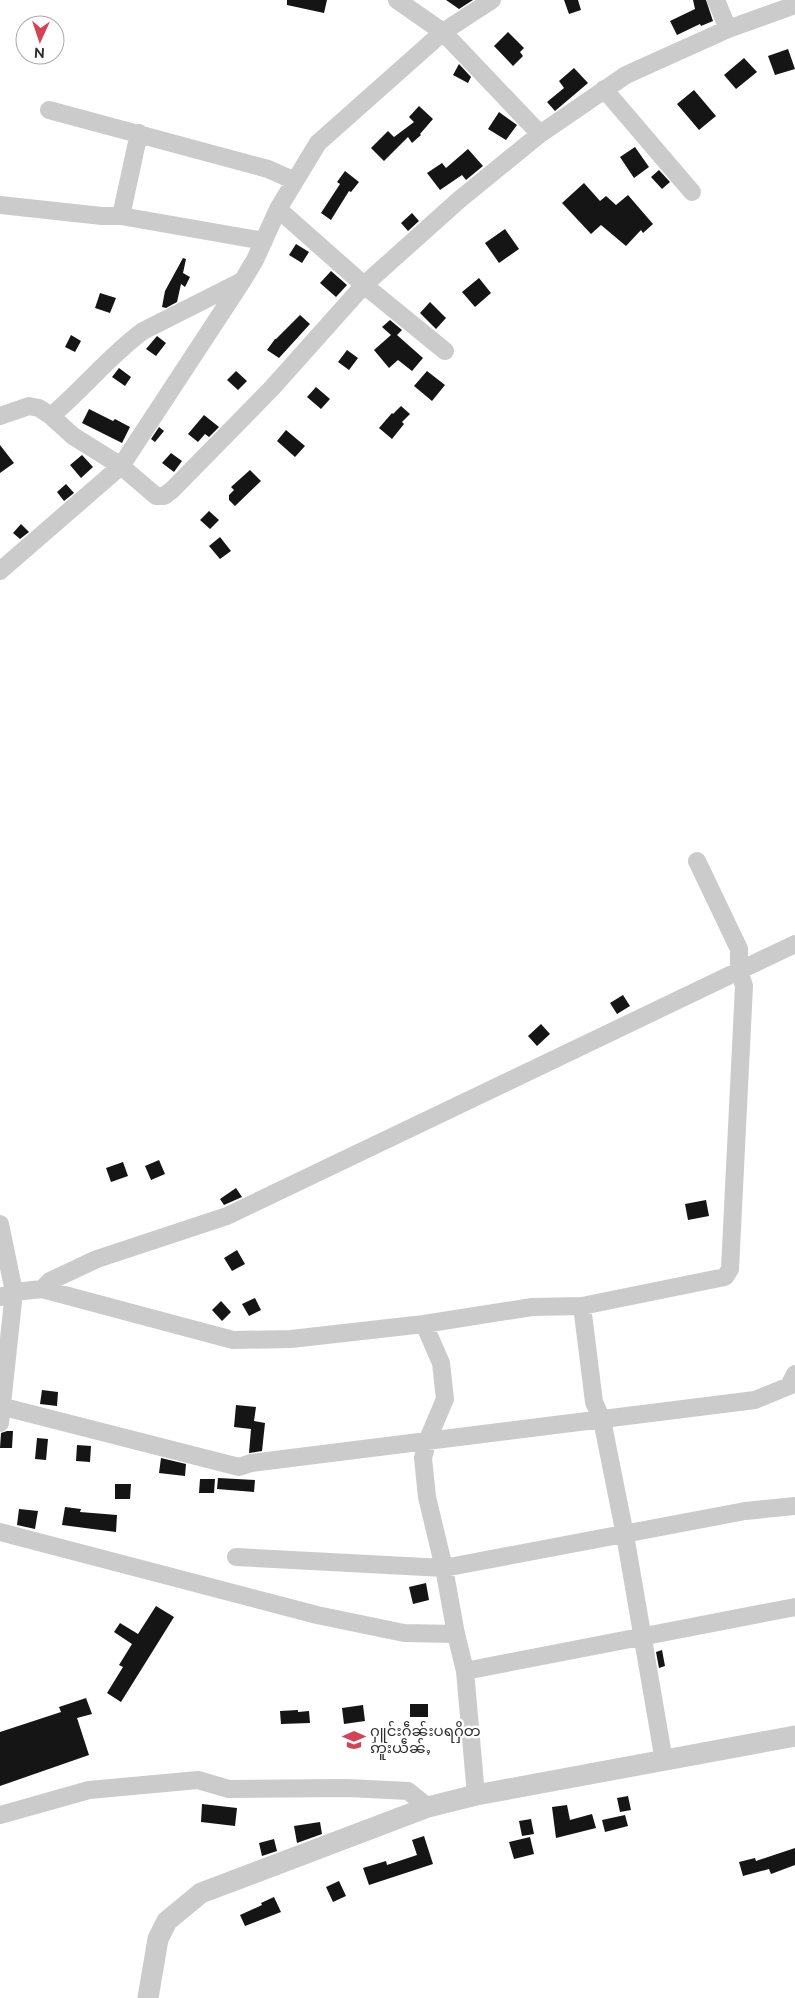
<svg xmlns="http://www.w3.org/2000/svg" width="795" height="1998" viewBox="0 0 795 1998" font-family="Raleway,'Noto Sans Myanmar',sans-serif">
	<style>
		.building { fill: #151515 }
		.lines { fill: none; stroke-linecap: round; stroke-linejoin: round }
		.minor { stroke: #cbcbcb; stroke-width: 18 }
		.tertiary { stroke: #cbcbcb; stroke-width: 21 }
		.labels { text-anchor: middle; stroke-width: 5; stroke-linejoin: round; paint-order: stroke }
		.poi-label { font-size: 15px; fill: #2e2e2e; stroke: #fff; text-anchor: start }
	</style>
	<rect width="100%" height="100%" fill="#fff"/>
	<path class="building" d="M 287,0 L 327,0 L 324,13 L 287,5 Z
		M 446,0 L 473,0 L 459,9 Z
		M 564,0 L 578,0 L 581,10 L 569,14 Z
		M 693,0 L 706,0 L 713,21 L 701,26 L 700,24 L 677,35 L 670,21 L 695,9 Z
		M 508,32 L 524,48 L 520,52 L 523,56 L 513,66 L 494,46 Z
		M 788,49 L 795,69 L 775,75 L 768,56 Z
		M 744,58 L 757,72 L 736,89 L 724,75 Z
		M 459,64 L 471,77 L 468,83 L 453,75 Z
		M 574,68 L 588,83 L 555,111 L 547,102 L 564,88 L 559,81 Z
		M 694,90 L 716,116 L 699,130 L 677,104 Z
		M 419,106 L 433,119 L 420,134 L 421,135 L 412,143 L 408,137 L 384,161 L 371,148 L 388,131 L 394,137 L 414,122 L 409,117 Z
		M 499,112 L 517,125 L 506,140 L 488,129 Z
		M 635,147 L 649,167 L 634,178 L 620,157 Z
		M 468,149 L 483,166 L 466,180 L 462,175 L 440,190 L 427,173 L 442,163 L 446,168 Z
		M 659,170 L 670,182 L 662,189 L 651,177 Z
		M 345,171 L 359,182 L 351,192 L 349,191 L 331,220 L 321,213 L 340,184 L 337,182 Z
		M 584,183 L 600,201 L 606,196 L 616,205 L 628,195 L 653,224 L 643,233 L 641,230 L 626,246 L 601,225 L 591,234 L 562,203 Z
		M 412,213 L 419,221 L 408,231 L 401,223 Z
		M 505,229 L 519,249 L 499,263 L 485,243 Z
		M 296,244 L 309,252 L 302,263 L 289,255 Z
		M 183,258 L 186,259 L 183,273 L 190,277 L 185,287 L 181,284 L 177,302 L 166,308 L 162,307 L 165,291 Z
		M 331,271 L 347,285 L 336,297 L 320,283 Z
		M 479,278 L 491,293 L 475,307 L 462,292 Z
		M 100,293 L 116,298 L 110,313 L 95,308 Z
		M 430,302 L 446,318 L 436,329 L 420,313 Z
		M 300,315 L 310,324 L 279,358 L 267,350 L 275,339 L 276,339 Z
		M 390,320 L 402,330 L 397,335 L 423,358 L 412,371 L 398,360 L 389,368 L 374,350 L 391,335 L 382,327 Z
		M 71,335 L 81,341 L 75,352 L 65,347 Z
		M 157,336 L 166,343 L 156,356 L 146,349 Z
		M 347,350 L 358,358 L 349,370 L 338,362 Z
		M 119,368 L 131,377 L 125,386 L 112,377 Z
		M 236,371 L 247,381 L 238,390 L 227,380 Z
		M 427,371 L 445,385 L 432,401 L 414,386 Z
		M 316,387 L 330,399 L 321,409 L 307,397 Z
		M 401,406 L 410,414 L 402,422 L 404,424 L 392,439 L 379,428 L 392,413 L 393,414 Z
		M 89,409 L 113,421 L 115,419 L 130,427 L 122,443 L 82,423 Z
		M 204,415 L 219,427 L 209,437 L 205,434 L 198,442 L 188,434 Z
		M 159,427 L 164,431 L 155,442 L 151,439 Z
		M 286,430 L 305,446 L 295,457 L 277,441 Z
		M 0,445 L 14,463 L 0,473 Z
		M 171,453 L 182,461 L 174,472 L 162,463 Z
		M 82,455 L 93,467 L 81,478 L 70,465 Z
		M 250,470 L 261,481 L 235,506 L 229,500 L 229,495 L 234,490 L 231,487 Z
		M 66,484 L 74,493 L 64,501 L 57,492 Z
		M 209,511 L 219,520 L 210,529 L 200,520 Z
		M 21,524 L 29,532 L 20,539 L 13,533 Z
		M 220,537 L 231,551 L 220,559 L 209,546 Z
		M 623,995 L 630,1006 L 617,1014 L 610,1003 Z
		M 541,1024 L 550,1034 L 537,1046 L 528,1036 Z
		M 159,1160 L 165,1174 L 151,1180 L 145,1166 Z
		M 123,1162 L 128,1176 L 111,1182 L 106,1168 Z
		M 236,1188 L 242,1197 L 224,1205 L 220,1199 Z
		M 706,1200 L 709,1216 L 688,1220 L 685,1204 Z
		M 237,1250 L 245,1264 L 232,1271 L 224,1258 Z
		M 255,1298 L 261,1310 L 249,1316 L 242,1304 Z
		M 221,1301 L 231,1312 L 222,1321 L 212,1310 Z
		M 42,1390 L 58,1392 L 57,1406 L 40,1404 Z
		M 236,1405 L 256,1407 L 254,1421 L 265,1423 L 262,1451 L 249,1453 L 251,1429 L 234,1427 Z
		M 7,1431 L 13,1431 L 12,1448 L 0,1448 L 1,1433 Z
		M 37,1438 L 48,1439 L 46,1460 L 35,1459 Z
		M 77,1445 L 91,1446 L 90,1462 L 76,1461 Z
		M 161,1458 L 186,1464 L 185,1476 L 159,1473 Z
		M 218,1478 L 255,1480 L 254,1492 L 217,1489 Z
		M 200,1479 L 215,1479 L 214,1493 L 199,1493 Z
		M 115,1484 L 131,1484 L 130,1499 L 115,1499 Z
		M 65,1507 L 81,1509 L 80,1512 L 117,1515 L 116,1532 L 62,1525 Z
		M 19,1509 L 38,1511 L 35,1529 L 17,1525 Z
		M 426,1583 L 429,1600 L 413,1604 L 409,1587 Z
		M 156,1606 L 174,1617 L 121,1702 L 107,1693 L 123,1667 L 119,1665 L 132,1644 L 114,1632 L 120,1623 L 138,1634 Z
		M 662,1650 L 665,1666 L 659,1668 L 656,1652 Z
		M 86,1698 L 92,1714 L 77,1718 L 89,1755 L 0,1786 L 0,1732 L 61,1712 L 59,1707 Z
		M 410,1704 L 428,1704 L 428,1717 L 410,1717 Z
		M 363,1705 L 365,1721 L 344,1724 L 342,1708 Z
		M 298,1710 L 298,1712 L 309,1711 L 310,1723 L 281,1724 L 280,1711 Z
		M 628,1796 L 631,1810 L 620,1812 L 617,1798 Z
		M 202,1804 L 237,1808 L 235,1826 L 201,1822 Z
		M 567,1805 L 570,1820 L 592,1814 L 596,1828 L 556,1838 L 552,1807 Z
		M 625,1815 L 628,1826 L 605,1832 L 602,1820 Z
		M 531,1819 L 534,1834 L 522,1836 L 519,1821 Z
		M 320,1822 L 322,1834 L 297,1843 L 294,1826 Z
		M 424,1836 L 433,1864 L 369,1885 L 363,1868 L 386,1861 L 387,1865 L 417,1855 L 412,1840 Z
		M 530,1837 L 534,1854 L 514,1859 L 509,1842 Z
		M 274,1839 L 277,1851 L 262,1856 L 259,1843 Z
		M 795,1848 L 795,1865 L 771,1874 L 769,1869 L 743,1876 L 739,1862 L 755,1858 L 756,1861 Z
		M 339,1881 L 346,1896 L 333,1902 L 326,1887 Z
		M 274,1897 L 281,1912 L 245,1926 L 240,1915 L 262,1905 L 261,1903 Z"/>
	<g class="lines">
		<path class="minor" d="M 397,0 L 443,32 L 540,134
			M 716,0 L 728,29
			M 604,89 L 692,192
			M 49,110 L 268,169 L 295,181
			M 0,205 L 102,216 L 121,216 L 139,133
			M 278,209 L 364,285 L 445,351
			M 121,216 L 264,241
			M 0,416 L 29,406 L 39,408 L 51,416 L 73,436 L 121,466 L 156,496 L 164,496 L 172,490 L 272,388 L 364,285 L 459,200 L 540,134 L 626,75 L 728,29 L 795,5
			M 51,416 C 83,389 109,356 143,331 L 242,281
			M 0,571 L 121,466 L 243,280 L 255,260 L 278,209 L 318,143 L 443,32 L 492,0
			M 0,1224 L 14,1292 L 0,1423
			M 42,1289 L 50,1281 L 97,1259 L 227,1216 L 795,944
			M 0,1297 L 14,1292 L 42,1289 L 233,1340 L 291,1339 L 424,1324 L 532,1307 L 582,1306 L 725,1277 L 730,1269 L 744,986 L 739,970 L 739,949 L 697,861
			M 582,1306 L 594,1402 L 602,1420 L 625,1535 L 664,1761
			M 424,1324 L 441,1363 L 445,1399 L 428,1439 L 423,1458 L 427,1497 L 444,1568 L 456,1634 L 465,1671 L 476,1795
			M 0,1406 L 239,1467 L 251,1463 L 755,1400 L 789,1386 L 795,1374
			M 0,1532 L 317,1615 L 404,1633 L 456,1634
			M 236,1557 L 444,1568 L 745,1511 L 795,1506
			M 465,1671 L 795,1607
			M 0,1815 L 89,1790 L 198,1780 L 229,1789 L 348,1788 L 408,1791 L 428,1807"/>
		<path class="tertiary" d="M 148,1998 L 158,1939 L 167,1921 L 201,1893 L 428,1807 L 476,1795 L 795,1736"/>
	</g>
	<defs>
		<symbol id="school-bare" viewBox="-9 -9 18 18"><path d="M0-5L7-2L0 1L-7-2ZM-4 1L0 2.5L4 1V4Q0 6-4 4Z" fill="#d34255" stroke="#fff" stroke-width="2.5" paint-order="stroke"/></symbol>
	</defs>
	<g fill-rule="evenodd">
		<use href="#school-bare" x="338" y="1724" width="32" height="32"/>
	</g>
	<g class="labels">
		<g class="poi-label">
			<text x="370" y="1736">ႁူင်းႁဵၼ်းပရႁိတ<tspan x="370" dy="17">ဢူးယဵၼ်ႇ</tspan></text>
		</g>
	</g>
	<g transform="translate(40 40) rotate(183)"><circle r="24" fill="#ffffff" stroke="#ababab"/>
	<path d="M0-4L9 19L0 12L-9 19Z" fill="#d34255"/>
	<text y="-8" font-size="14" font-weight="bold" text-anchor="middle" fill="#2e2e2e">N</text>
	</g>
</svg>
